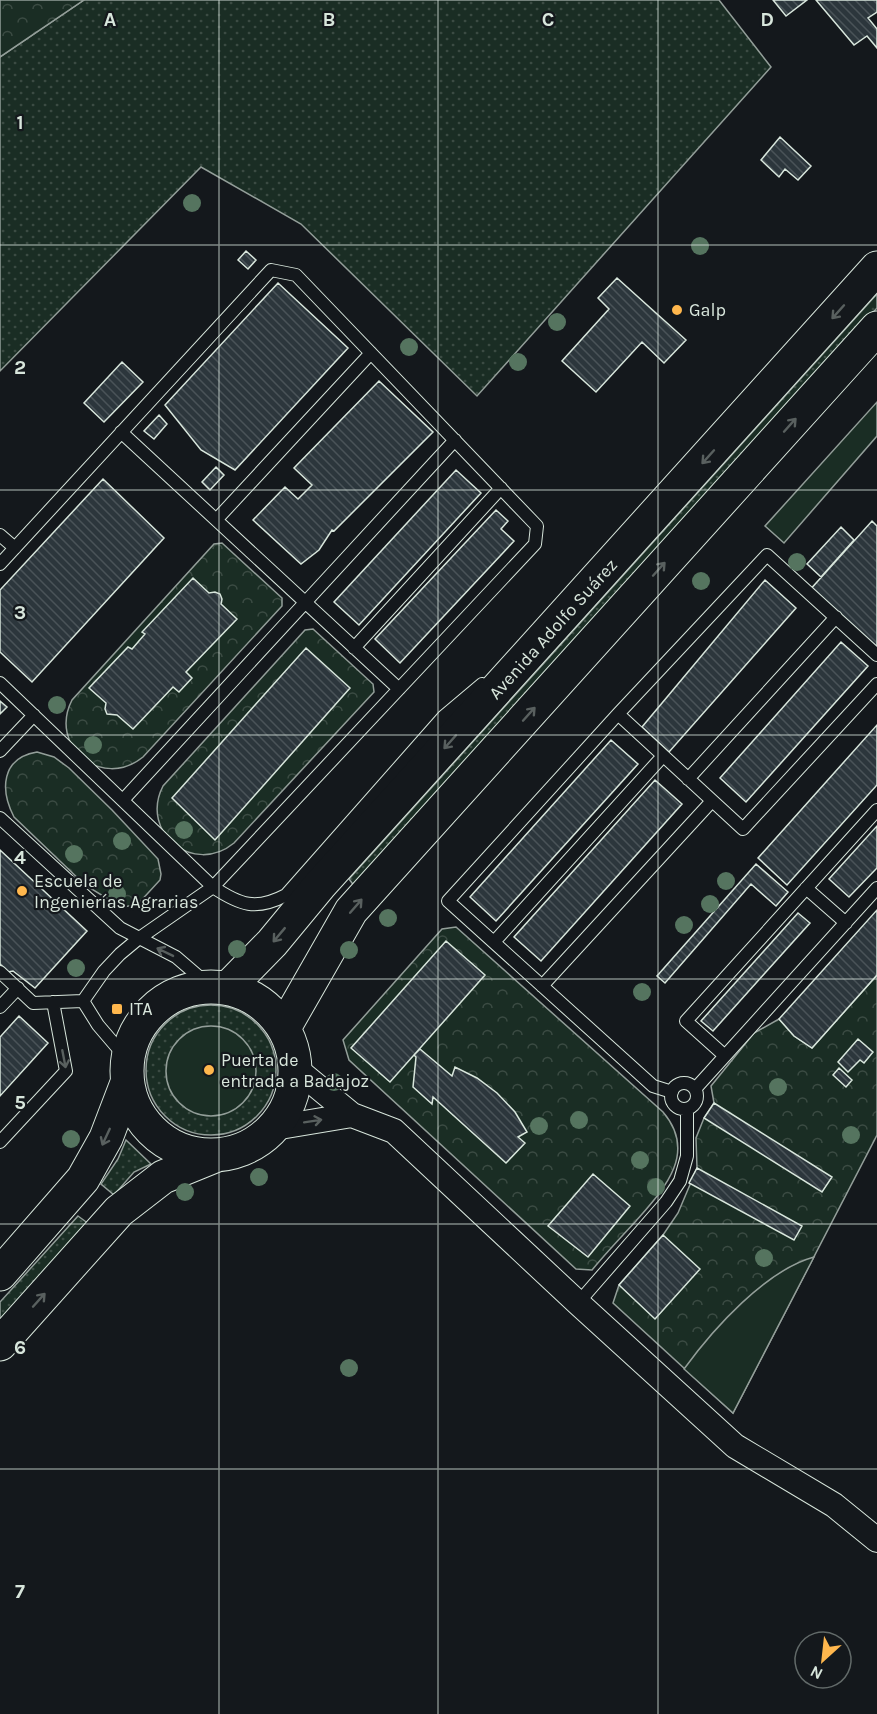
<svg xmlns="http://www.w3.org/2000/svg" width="877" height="1714" viewBox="0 0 877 1714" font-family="Karla,sans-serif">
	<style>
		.grass { fill: url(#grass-dots); stroke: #939e99; stroke-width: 1.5 }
		.forest { fill: url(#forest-crowns); stroke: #939e99; stroke-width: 1.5 }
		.garden { fill: #1a2d24; stroke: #939e99; stroke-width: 1.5 }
		.building { fill: url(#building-back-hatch); stroke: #d8e6dc; stroke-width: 1.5 }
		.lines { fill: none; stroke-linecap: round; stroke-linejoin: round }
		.service-casing { stroke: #d8e6dc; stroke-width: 14 }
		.minor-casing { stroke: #d8e6dc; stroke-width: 26 }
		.trunk-casing { stroke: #d8e6dc; stroke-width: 35 }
		.service { stroke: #14181c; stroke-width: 12 }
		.minor { stroke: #14181c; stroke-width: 24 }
		.trunk { stroke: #14181c; stroke-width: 33 }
		.tree { fill: #55745f }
		.oneway { stroke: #59605f }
		.grid { fill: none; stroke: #d8e6dc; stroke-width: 1.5; stroke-opacity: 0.55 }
		.poi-dot { fill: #ffb74d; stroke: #14181c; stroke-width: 2 }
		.labels { text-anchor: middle; stroke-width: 4.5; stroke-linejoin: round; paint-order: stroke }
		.poi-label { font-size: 18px; fill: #d8e6dc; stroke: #14181c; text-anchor: start }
		.street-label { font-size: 18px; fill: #d8e6dc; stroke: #14181c }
		.grid-label { font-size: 20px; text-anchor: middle; font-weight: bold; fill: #d8e6dc; stroke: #14181c; stroke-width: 4.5; stroke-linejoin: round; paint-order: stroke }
	</style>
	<defs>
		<pattern id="grass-dots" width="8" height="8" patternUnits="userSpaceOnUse" patternTransform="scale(1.5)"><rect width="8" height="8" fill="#1a2d24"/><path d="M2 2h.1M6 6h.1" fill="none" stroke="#3b4b43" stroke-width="1.8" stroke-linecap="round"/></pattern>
		<pattern id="forest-crowns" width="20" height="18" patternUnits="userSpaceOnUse" patternTransform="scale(1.5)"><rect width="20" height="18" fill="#1a2d24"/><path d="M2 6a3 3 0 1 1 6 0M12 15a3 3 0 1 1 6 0" fill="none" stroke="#3b4b43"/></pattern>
		<pattern id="building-back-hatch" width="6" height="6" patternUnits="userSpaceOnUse" patternTransform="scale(1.5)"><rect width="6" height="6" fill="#2c363c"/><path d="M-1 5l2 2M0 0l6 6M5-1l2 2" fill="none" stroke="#4a5358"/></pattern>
	</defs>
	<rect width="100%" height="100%" fill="#14181c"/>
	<path class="grass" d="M 84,0 L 719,0 L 771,67 L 477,396 L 301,224 L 201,167 L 0,371 L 0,57 Z
		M 877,294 L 877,308 L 355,887 L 349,879 Z
		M146 1070a65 65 0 1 1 130 0a65 65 0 1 1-130 0Z
		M 126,1140 L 151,1164 L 134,1172 L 114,1195 L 101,1184 L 118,1159 Z
		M 78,1216 L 89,1224 L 0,1322 L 0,1302 Z"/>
	<path class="forest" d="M 0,0 L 84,0 L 0,57 Z
		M 222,543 L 282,598 L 282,606 L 143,757 C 102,790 48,747 72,700 L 214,544 Z
		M 313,629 L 373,684 L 374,692 L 234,843 C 194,876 139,833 163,786 L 305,630 Z
		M 37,752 L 54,757 L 69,768 L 112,810 L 158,859 L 161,874 L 160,880 L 137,905 L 121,907 L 85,885 L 14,817 C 0,790 1,758 37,752 Z
		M 456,927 L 663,1112 C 698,1153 664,1189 636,1221 C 621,1237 606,1253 592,1270 L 576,1269 L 349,1060 L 343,1040 L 442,929 Z
		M 877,975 L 877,1135 L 733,1413 L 613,1303 L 619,1285 L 663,1235 L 678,1213 L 697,1168 L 696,1138 L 704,1118 L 714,1103 L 711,1086 L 754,1033 L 779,1019 L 794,1036 L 812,1048 Z"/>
	<path class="garden" d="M 877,402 L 877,436 L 784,543 L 765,526 Z
		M166 1071a45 45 0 1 1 90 0a45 45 0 1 1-90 0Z
		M 814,1257 L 733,1413 L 684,1369 C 713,1329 766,1270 814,1257 Z"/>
	<path class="building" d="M 773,0 L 807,0 L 786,16 Z
		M 816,0 L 877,0 L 877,12 L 868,18 L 877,29 L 877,48 L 867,36 L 854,45 Z
		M 780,137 L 811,166 L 798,180 L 785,169 L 779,177 L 761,160 Z
		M 246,251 L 256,260 L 248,269 L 238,260 Z
		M 617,278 L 686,340 L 664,363 L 642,342 L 596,392 L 562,361 L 609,309 L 598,298 Z
		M 278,283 L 348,348 L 235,470 L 201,450 L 165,405 Z
		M 122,362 L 143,382 L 104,422 L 84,403 Z
		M 379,381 L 433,432 L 334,531 L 332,530 L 319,550 L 301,564 L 253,520 L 285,487 L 298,499 L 312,485 L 294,468 Z
		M 159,415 L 167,424 L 154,439 L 144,431 Z
		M 216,467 L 224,475 L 210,490 L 202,482 Z
		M 456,470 L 481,493 L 359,625 L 334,602 Z
		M 103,479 L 164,538 L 32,682 L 0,652 L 0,590 Z
		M 496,510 L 508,521 L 501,529 L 514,541 L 400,663 L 375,639 Z
		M 872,521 L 877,526 L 877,652 L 808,592 Z
		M 841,527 L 854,540 L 821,577 L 807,564 Z
		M 193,578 L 209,593 L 215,592 L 220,594 L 222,599 L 221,604 L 237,619 L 186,672 L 192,678 L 179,692 L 173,687 L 133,729 L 117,715 L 107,714 L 105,709 L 106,703 L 89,688 L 128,647 L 132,649 L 145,634 L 142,632 Z
		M 765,580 L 796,608 L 669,752 L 642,727 Z
		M 841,642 L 868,666 L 746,802 L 720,778 Z
		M 306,648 L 350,688 L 215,840 L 172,798 Z
		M 0,701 L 7,707 L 0,714 Z
		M 877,725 L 877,785 L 787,885 L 758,858 Z
		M 611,740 L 638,764 L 496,921 L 470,897 Z
		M 655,780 L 682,804 L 541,961 L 514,937 Z
		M 877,826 L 877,868 L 849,897 L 829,879 Z
		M 0,850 L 87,931 L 35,988 L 13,971 L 8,972 L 0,964 Z
		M 756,864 L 788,892 L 776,906 L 751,884 L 665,983 L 657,976 Z
		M 877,910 L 877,975 L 812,1048 L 794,1036 L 779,1019 Z
		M 798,913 L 810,923 L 713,1031 L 701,1021 Z
		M 446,941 L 485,975 L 390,1082 L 351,1048 Z
		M 19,1016 L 48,1043 L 0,1096 L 0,1037 Z
		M 858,1039 L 873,1052 L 864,1063 L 860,1060 L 848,1072 L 838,1062 Z
		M 420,1049 L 452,1076 L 455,1067 L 477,1078 L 497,1093 L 515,1112 L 527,1132 L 518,1137 L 525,1143 L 506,1163 L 433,1097 L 432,1104 L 413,1087 L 416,1057 L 414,1055 Z
		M 839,1068 L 852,1080 L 846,1087 L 833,1075 Z
		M 714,1103 L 832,1177 L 822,1192 L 704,1118 Z
		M 697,1168 L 802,1226 L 794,1240 L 689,1183 Z
		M 593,1174 L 630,1206 L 588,1257 L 548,1226 Z
		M 663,1235 L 700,1269 L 655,1319 L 619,1285 Z"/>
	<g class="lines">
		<defs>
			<path id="service" d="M 121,432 L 399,689
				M 217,519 L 371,353
				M 0,535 L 15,548
				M 0,564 L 271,270 L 296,275 L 537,526 L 535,544 L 213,887 L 138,939 L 120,954 L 104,971 L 83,1001
				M 354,648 L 501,488
				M 0,683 L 213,887 C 240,905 256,911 286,895 L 444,716 L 482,684
				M 618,714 L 743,829 L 877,684
				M 0,751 L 34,715
				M 688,779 L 836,617
				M 123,800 L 455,440
				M 0,818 L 120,928 L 176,957 L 211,987
				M 806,888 L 846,923
				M 494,942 L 663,756
				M 0,972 L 33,1003 L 83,1001 L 98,1025 L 127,1059
				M 542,986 L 712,801
				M 0,1007 L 18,988
				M 725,1056 L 686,1021 L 877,810
				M671 1096a13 13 0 1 1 26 0a13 13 0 1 1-26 0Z
				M 695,1089 L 877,888
				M 672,1092 L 653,1086 L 448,901 L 618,714 L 767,555 L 877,655
				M 0,1142 L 66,1071 L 53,1002
				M 578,1303 L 666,1202 L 680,1181 L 687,1156 L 687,1109"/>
			<path id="minor" d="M 295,1068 L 352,1115 L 394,1131 L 578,1303 L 735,1446 L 834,1505 L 877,1540
				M 274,1128 L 352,1115"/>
			<path id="trunk" d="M127 1071a84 84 0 1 1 168 0a84 84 0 1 1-168 0Z
				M 228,988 L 272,943 L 320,885 L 877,268
				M 284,1028 L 351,911 L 877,328
				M 0,1274 L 83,1179 L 106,1138 L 127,1083
				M 0,1344 L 119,1211 L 163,1177 L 217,1155"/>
		</defs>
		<use href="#service" class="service-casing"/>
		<use href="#minor" class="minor-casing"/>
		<use href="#trunk" class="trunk-casing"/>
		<use href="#service" class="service"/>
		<use href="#minor" class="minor"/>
		<use href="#trunk" class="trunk"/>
	</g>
	<g class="tree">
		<circle cx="192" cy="203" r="9"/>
		<circle cx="700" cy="246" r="9"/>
		<circle cx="557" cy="322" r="9"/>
		<circle cx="409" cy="347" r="9"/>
		<circle cx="518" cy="362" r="9"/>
		<circle cx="797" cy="562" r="9"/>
		<circle cx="701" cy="581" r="9"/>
		<circle cx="57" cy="705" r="9"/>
		<circle cx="93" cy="745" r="9"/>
		<circle cx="184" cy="830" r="9"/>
		<circle cx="122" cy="841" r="9"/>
		<circle cx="74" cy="854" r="9"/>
		<circle cx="726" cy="881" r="9"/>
		<circle cx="117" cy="894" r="9"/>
		<circle cx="710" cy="904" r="9"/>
		<circle cx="388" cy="918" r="9"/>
		<circle cx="684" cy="925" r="9"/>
		<circle cx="237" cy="949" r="9"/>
		<circle cx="349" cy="950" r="9"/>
		<circle cx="76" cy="968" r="9"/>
		<circle cx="642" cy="992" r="9"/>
		<circle cx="334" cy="1082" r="9"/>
		<circle cx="778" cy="1087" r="9"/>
		<circle cx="579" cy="1120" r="9"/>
		<circle cx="539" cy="1126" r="9"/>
		<circle cx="851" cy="1135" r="9"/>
		<circle cx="71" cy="1139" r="9"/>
		<circle cx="640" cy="1160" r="9"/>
		<circle cx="259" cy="1177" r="9"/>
		<circle cx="656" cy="1187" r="9"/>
		<circle cx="185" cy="1192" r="9"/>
		<circle cx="764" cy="1258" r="9"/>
		<circle cx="349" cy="1368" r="9"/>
	</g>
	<defs><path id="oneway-shaft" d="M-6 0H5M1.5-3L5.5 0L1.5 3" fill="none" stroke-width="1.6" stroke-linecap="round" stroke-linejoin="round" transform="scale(1.5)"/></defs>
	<g class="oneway">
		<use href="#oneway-shaft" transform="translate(838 312) rotate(132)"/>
		<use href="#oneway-shaft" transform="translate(790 425) rotate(-48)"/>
		<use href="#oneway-shaft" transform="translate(708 457) rotate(132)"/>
		<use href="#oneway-shaft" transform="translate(659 569) rotate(-48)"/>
		<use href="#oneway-shaft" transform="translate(529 714) rotate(-48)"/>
		<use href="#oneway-shaft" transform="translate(450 742) rotate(132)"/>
		<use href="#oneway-shaft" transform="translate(356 906) rotate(-49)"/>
		<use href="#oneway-shaft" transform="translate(279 935) rotate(130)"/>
		<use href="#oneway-shaft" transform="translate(165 952) rotate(-154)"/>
		<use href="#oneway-shaft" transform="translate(64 1059) rotate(79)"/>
		<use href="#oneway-shaft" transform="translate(313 1121) rotate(-9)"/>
		<use href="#oneway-shaft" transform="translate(106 1137) rotate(115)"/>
		<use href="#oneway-shaft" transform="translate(39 1300) rotate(-48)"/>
	</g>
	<path class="grid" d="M 219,0 L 219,1714M 438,0 L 438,1714M 658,0 L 658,1714M 0,245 L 877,245M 0,490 L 877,490M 0,735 L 877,735M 0,979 L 877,979M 0,1224 L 877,1224M 0,1469 L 877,1469"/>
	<g class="poi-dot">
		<circle cx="677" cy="310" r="6"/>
		<circle cx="22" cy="891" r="6"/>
		<rect x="111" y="1003" width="12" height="12" rx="3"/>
		<circle cx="209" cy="1070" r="6"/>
	</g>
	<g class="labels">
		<g class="poi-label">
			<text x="689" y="316">Galp</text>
			<text x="34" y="887">Escuela de<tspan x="34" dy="21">Ingenierías Agrarias</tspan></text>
			<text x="129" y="1015">ITA</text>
			<text x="221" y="1066">Puerta de<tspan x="221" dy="21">entrada a Badajoz</tspan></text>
		</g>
		<g class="street-label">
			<text transform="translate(553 629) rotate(-48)" y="6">Avenida Adolfo Suárez</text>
		</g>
	</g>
	<g class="grid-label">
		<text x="110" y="26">A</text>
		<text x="329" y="26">B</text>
		<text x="548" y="26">C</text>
		<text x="767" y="26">D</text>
		<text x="20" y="129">1</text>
		<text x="20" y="374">2</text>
		<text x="20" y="619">3</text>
		<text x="20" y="864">4</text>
		<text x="20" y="1109">5</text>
		<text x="20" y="1354">6</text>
		<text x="20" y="1598">7</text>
	</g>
	<g transform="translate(823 1660) rotate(207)"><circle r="28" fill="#14181c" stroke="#626a69" stroke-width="1.5"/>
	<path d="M0-4.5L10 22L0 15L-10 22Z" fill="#ffb74d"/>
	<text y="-9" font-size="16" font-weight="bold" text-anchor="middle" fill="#d8e6dc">N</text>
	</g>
</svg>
